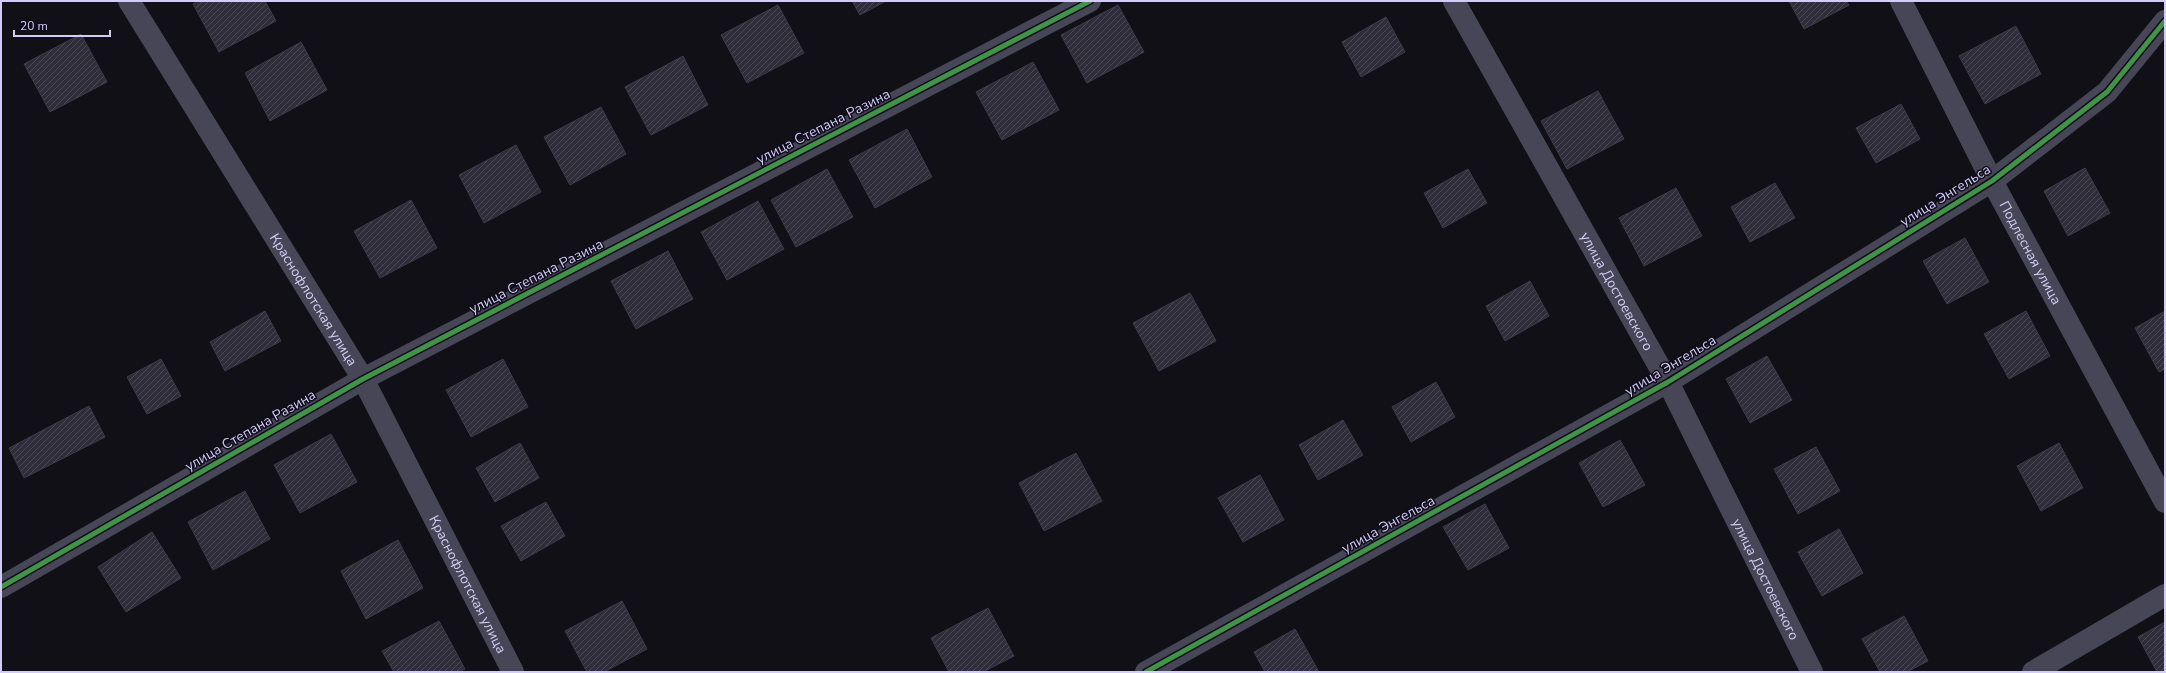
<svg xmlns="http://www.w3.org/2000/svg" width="2166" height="673" viewBox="0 0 2166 673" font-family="'Nunito Sans',sans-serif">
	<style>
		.building { fill: url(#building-hatch); stroke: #3e3a4a }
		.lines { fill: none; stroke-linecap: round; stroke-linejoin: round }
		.street { stroke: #474657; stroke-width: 22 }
		.cycleway-casing { stroke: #100d1a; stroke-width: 8 }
		.cycleway { stroke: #419447; stroke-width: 5 }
		.labels { text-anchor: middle; stroke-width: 3; stroke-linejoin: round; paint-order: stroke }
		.street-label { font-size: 14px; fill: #d3ccf8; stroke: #100d1a }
	</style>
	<defs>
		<pattern id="building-hatch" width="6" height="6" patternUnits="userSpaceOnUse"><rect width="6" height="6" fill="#2f2d39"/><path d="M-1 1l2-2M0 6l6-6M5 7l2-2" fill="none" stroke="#4c4a56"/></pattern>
	</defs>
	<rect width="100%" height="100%" fill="#111017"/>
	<path class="building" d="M 198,1 L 265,1 L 276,21 L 219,52 L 193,4 Z
		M 852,1 L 886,1 L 860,15 Z
		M 1789,1 L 1846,1 L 1849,5 L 1804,29 Z
		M 778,5 L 804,53 L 747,83 L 721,35 Z
		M 1118,5 L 1144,52 L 1087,83 L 1061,35 Z
		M 1386,17 L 1405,52 L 1361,77 L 1342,42 Z
		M 2016,26 L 2041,74 L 1985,104 L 1959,56 Z
		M 81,34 L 107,82 L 50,112 L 24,64 Z
		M 301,42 L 327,90 L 270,121 L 245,73 Z
		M 683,56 L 708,105 L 651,135 L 625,87 Z
		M 1033,62 L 1059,110 L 1002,140 L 976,92 Z
		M 1598,91 L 1624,139 L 1567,169 L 1541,121 Z
		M 1901,104 L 1920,139 L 1876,163 L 1856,128 Z
		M 601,107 L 626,154 L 570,185 L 544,137 Z
		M 907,129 L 932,177 L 875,208 L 849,160 Z
		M 516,145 L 541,192 L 484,223 L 459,175 Z
		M 2085,168 L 2110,213 L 2068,236 L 2044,191 Z
		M 827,169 L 853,217 L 796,247 L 771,200 Z
		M 1468,169 L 1487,203 L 1443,228 L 1424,193 Z
		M 1775,183 L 1795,218 L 1750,242 L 1731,207 Z
		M 1676,188 L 1702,236 L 1644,266 L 1619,218 Z
		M 411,200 L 437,248 L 380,278 L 354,231 Z
		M 758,201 L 784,249 L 727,280 L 701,232 Z
		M 1965,238 L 1989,282 L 1947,304 L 1923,261 Z
		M 668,251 L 693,299 L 636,329 L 611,281 Z
		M 1530,281 L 1549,316 L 1505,341 L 1486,306 Z
		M 1190,293 L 1216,341 L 1159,371 L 1133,323 Z
		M 265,311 L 281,341 L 225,371 L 210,342 Z
		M 2026,311 L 2050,356 L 2009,379 L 1984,334 Z
		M 2165,311 L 2165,369 L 2159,372 L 2135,328 Z
		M 1767,356 L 1792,400 L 1750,423 L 1726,379 Z
		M 161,359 L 181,396 L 147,414 L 127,377 Z
		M 503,359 L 528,407 L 471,437 L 446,390 Z
		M 1436,382 L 1455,417 L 1411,442 L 1392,407 Z
		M 89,406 L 105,437 L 24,478 L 9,448 Z
		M 1343,420 L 1363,455 L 1318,480 L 1299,445 Z
		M 331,434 L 357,482 L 300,513 L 274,465 Z
		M 1620,440 L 1645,485 L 1603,507 L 1579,463 Z
		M 520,443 L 539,478 L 495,502 L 476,468 Z
		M 2059,443 L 2083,488 L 2041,511 L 2017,466 Z
		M 1816,447 L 1840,491 L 1798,514 L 1774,469 Z
		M 1076,453 L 1102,501 L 1044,531 L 1019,483 Z
		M 1260,475 L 1284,520 L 1243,542 L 1218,498 Z
		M 245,491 L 270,539 L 213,570 L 188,522 Z
		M 546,502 L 565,536 L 521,561 L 501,526 Z
		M 1485,504 L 1509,548 L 1468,570 L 1443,527 Z
		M 1839,529 L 1863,573 L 1822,596 L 1798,552 Z
		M 152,532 L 181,578 L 126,612 L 98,567 Z
		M 398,540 L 423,588 L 366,619 L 341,571 Z
		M 622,601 L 647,649 L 604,672 L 587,672 L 565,631 Z
		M 988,608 L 1014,656 L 983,672 L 949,672 L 931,638 Z
		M 1904,616 L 1928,661 L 1907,672 L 1880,672 L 1862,639 Z
		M 439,621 L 465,669 L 459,672 L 394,672 L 382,651 Z
		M 2165,622 L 2165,672 L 2157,672 L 2138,637 Z
		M 1295,629 L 1319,672 L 1265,672 L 1254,652 Z"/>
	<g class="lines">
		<g class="street">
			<path id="s1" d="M 129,1 L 363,379 L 513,672"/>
			<path id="s2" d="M 1454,1 L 1668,382 L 1812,672"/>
			<path id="s3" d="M 1901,1 L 1992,181 L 2165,502"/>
			<path d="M 1,587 L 363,379 L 1090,1"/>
			<path d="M 1146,672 L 1668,382 L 1992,181 L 2107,92 L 2165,21"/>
			<path d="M 2033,672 L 2165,595"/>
		</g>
		<defs>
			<path id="cycleway" d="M 1,587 L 363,379 L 1090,1
				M 1146,672 L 1668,382 L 1992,181 L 2107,92 L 2165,21"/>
		</defs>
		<use href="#cycleway" class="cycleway-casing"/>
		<use href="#cycleway" class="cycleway"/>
	</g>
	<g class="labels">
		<g class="street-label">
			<text transform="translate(823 126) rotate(-27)" y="5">улица Степана Разина</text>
			<text transform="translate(1945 195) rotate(-32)" y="5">улица Энгельса</text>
			<text dy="5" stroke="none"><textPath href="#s3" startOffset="283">Подлесная улица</textPath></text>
			<text transform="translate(536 276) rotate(-27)" y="5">улица Степана Разина</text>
			<text dy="5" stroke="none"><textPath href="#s2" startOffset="333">улица Достоевского</textPath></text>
			<text dy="5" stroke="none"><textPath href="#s1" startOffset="351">Краснофлотская улица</textPath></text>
			<text transform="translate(1670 365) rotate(-31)" y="5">улица Энгельса</text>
			<text transform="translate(250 430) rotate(-30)" y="5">улица Степана Разина</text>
			<text transform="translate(1388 524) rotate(-29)" y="5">улица Энгельса</text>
			<text dy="5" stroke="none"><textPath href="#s2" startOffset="657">улица Достоевского</textPath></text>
			<text dy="5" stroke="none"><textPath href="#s1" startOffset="675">Краснофлотская улица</textPath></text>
		</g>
	</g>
	<rect width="2166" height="673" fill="none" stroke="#d3ccf8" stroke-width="4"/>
	<path d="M14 30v6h96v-6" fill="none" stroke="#d3ccf8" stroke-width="2"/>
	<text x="20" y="30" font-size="12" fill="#d3ccf8" stroke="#100d1a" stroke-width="3" paint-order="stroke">20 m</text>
</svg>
